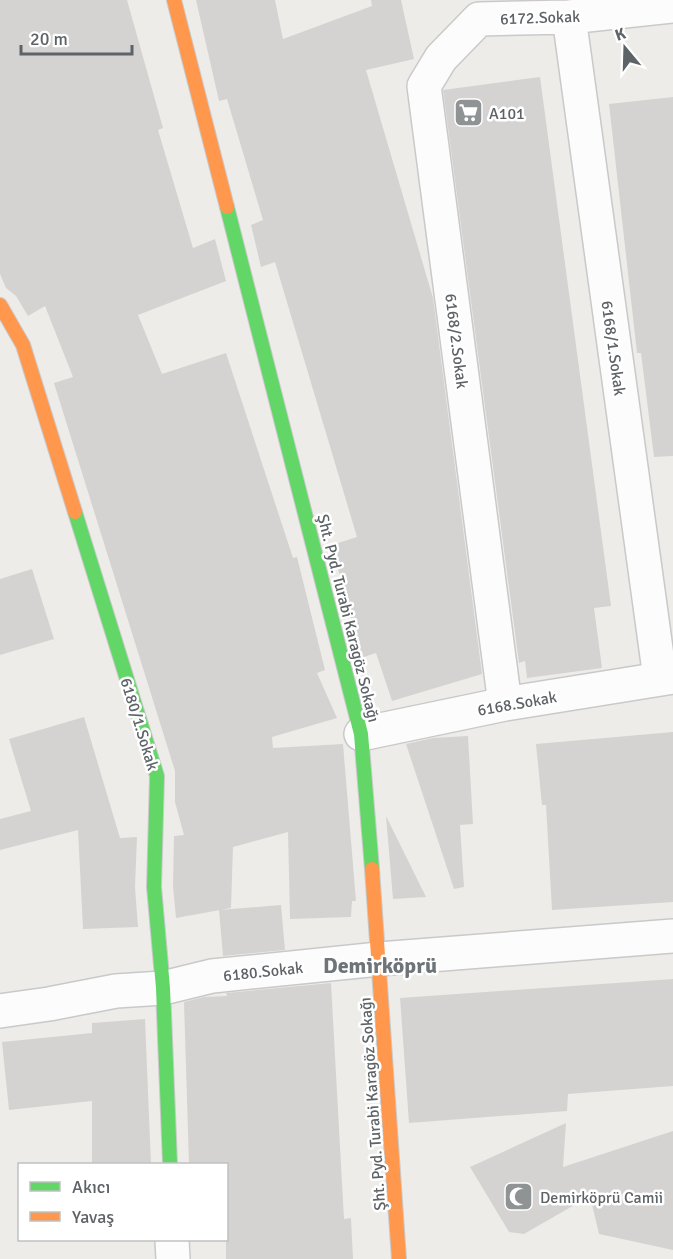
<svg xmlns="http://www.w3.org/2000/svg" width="673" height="1259" viewBox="0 0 673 1259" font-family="Signika,sans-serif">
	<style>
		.building { fill: #d5d3d1 }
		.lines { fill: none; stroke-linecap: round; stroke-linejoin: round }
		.street-casing { stroke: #c9c9ca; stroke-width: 36 }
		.fast-casing { stroke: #cacacb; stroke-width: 16 }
		.slow-casing { stroke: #cacacb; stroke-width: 16 }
		.street { stroke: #fcfcfc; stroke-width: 33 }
		.fast { stroke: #63d668; stroke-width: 14 }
		.slow { stroke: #ff974d; stroke-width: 14 }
		.labels { text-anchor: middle; stroke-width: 5; stroke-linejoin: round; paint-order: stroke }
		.street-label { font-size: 16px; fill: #5d6367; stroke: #fff }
		.poi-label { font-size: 16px; fill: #5d6367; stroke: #fff; text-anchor: start }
		.district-label { font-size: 22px; font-weight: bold; fill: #6e7579; stroke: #fff }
	</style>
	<rect width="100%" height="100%" fill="#eeece9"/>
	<path class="building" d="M 0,0 L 127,0 L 163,128 L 158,130 L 193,248 L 215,239 L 226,281 L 138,315 L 162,374 L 226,353 L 293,558 L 297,557 L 325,670 L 317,673 L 337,718 L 272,737 L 273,748 L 343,744 L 356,901 L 352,901 L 351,917 L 290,919 L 288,832 L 233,847 L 231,908 L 176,918 L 173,886 L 174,836 L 184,835 L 175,802 L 175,771 L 54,383 L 73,377 L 45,306 L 28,316 L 16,296 L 6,288 L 0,274 Z
		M 196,0 L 275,0 L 283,39 L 372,6 L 371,0 L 401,0 L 414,59 L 366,70 L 433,298 L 482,674 L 392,701 L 376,653 L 361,658 L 332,545 L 357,537 L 275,262 L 261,267 L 251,225 L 263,220 L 227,99 L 219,101 Z
		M 540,77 L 611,606 L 594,608 L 602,668 L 527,678 L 525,661 L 519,663 L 443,90 Z
		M 673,97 L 673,456 L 654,457 L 641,353 L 637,353 L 609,104 Z
		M 32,569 L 54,639 L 0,655 L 0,579 Z
		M 84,717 L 120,838 L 137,837 L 135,887 L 138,927 L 83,929 L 78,830 L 0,850 L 0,819 L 31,811 L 9,739 Z
		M 673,732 L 673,902 L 552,910 L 546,805 L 542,805 L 536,744 Z
		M 468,736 L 473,824 L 460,825 L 464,887 L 454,889 L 406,744 L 433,738 Z
		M 386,816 L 426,897 L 393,899 Z
		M 281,905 L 285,950 L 223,956 L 219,910 Z
		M 673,979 L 673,1086 L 568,1094 L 567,1111 L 409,1123 L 400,998 Z
		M 331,983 L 344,1219 L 351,1218 L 353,1259 L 226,1259 L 226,1164 L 189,1164 L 184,1002 L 204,997 L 227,996 L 226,993 Z
		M 145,1019 L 151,1164 L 92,1164 L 92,1101 L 9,1110 L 2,1042 L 92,1033 L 92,1023 Z
		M 566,1123 L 563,1167 L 673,1131 L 673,1250 L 599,1234 L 590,1196 L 524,1234 L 509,1232 L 470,1167 Z"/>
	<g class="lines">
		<defs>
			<path id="street" d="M 569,17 L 660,678
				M 479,19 L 441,58 L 424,86 L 505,704
				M 479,19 L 569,17 L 673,6
				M 361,734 L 505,704 L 673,677
				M 0,1011 L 49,1004 L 116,991 L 163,988 L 212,976 L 379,959 L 673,936
				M 172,1240 L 173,1259"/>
			<path id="fast" d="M 227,207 L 361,734 L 372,869
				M 75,512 L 157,776 L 154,887 L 163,988 L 170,1164"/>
			<path id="slow" d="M 174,0 L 227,207
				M 0,305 L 23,345 L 75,512
				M 372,869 L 399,1259"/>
		</defs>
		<use href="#street" class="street-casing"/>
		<use href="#fast" class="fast-casing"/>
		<use href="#slow" class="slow-casing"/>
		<use href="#street" class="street"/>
		<use href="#fast" class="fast"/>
		<use href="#slow" class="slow"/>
	</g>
	<defs>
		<symbol id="supermarket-square" viewBox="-11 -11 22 22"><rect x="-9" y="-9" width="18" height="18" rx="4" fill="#909394" stroke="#fff"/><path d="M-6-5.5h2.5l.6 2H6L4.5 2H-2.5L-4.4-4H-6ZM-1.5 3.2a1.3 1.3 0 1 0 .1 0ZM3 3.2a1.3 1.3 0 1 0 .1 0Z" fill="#fff"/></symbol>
		<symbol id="mosque-square" viewBox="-11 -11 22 22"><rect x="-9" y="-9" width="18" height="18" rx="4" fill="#909394" stroke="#fff"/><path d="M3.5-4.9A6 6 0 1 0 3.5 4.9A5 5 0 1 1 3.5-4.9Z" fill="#fff"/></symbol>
	</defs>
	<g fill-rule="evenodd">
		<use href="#supermarket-square" x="452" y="96" width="33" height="33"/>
		<use href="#mosque-square" x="502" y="1180" width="33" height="33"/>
	</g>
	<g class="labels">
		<g class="street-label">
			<text transform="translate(540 17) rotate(-2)" y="6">6172.Sokak</text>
			<text transform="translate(457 341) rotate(83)" y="6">6168/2.Sokak</text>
			<text transform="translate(614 348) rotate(82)" y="6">6168/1.Sokak</text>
			<text transform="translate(349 618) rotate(76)" y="6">Şht. Pyd. Turabi Karagöz Sokağı</text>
			<text transform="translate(517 703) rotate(-10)" y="6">6168.Sokak</text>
			<text transform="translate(140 724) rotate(73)" y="6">6180/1.Sokak</text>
			<text transform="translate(263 971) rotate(-6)" y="6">6180.Sokak</text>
			<text transform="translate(372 1104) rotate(-94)" y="6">Şht. Pyd. Turabi Karagöz Sokağı</text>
		</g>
		<g class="poi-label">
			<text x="489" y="119">A101</text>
			<text x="540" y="1203">Demirköprü Camii</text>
		</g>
		<g class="district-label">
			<text x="380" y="973">Demirköprü</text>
		</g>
	</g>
	<rect x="18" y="1163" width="210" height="78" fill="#ffffff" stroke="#bec1c2" stroke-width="1.5"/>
	<rect x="30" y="1182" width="30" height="9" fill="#63d668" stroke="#bec1c2" stroke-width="1.5"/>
	<text x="72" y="1193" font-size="18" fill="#5d6367">Akıcı</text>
	<rect x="30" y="1212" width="30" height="9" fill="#ff974d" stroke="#bec1c2" stroke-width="1.5"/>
	<text x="72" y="1223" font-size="18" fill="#5d6367">Yavaş</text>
	<g transform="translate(625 48) rotate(341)" stroke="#ffffff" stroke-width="4.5" paint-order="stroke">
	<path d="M0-4.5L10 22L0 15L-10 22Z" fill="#5d6367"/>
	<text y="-9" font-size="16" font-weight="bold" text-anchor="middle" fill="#5d6367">K</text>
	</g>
	<path d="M21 45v9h111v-9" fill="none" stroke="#5d6367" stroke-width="3"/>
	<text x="30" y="45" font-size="18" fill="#5d6367" stroke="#ffffff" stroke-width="4.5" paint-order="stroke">20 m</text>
</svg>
